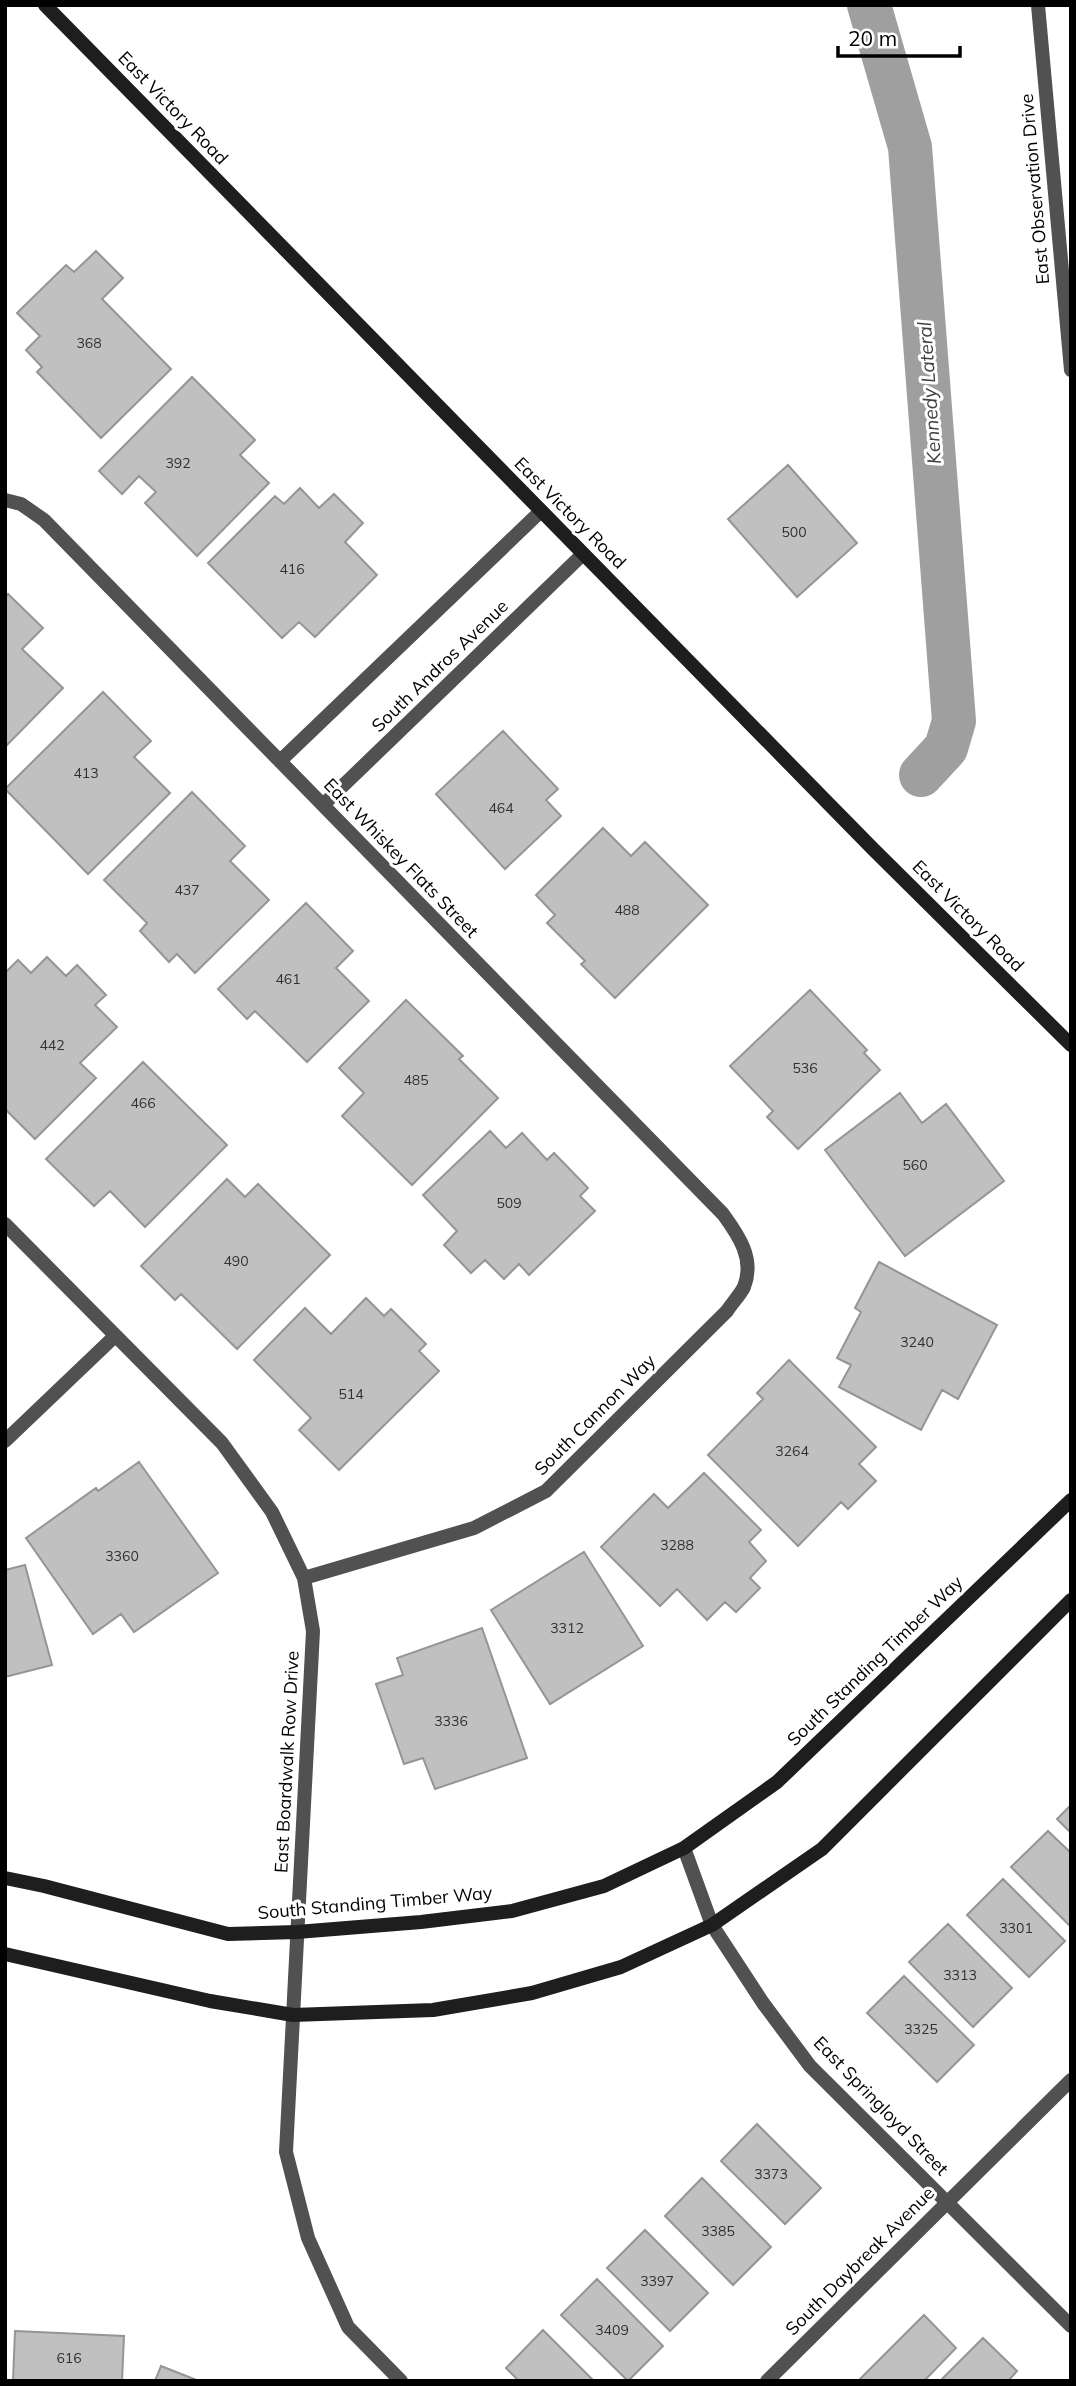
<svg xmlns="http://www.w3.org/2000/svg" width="1076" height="2386" viewBox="0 0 1076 2386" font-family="Mulish,sans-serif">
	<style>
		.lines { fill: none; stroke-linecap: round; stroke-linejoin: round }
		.canal { stroke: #9f9f9f; stroke-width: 44 }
		.building { fill: #c0c0c0; stroke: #959595; stroke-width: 2 }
		.street { stroke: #515151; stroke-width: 14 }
		.secondary { stroke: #1e1e1e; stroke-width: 14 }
		.labels { text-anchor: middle; stroke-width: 6; stroke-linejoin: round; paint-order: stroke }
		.number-label { font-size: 14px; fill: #303030 }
		.street-label { font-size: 18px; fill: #000; stroke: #fff }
		.water-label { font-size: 19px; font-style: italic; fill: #404040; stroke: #fff }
	</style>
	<rect width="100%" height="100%" fill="#fff"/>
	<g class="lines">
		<path class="canal" d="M 869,5 L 910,147 L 954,721 L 946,748 L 921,775"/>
	</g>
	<path class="building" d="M 96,251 L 123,278 L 102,299 L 171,369 L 101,438 L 37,372 L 42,367 L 26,350 L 40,336 L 17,313 L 66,265 L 74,272 Z
		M 192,377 L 255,440 L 240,455 L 269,483 L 197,556 L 145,503 L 156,492 L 139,476 L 122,494 L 99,471 Z
		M 788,465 L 857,543 L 797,597 L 728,519 Z
		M 300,488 L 319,508 L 334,494 L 363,523 L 345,542 L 377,575 L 315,637 L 299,622 L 282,638 L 208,563 L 275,496 L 284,504 Z
		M 8,594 L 43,628 L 22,649 L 63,688 L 5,747 L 5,597 Z
		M 103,692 L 151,741 L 134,757 L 170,793 L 88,874 L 5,789 Z
		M 503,731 L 558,789 L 546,800 L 561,816 L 505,869 L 436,794 Z
		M 192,792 L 245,846 L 230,861 L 269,900 L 195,973 L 177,954 L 169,962 L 140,931 L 147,923 L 104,880 Z
		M 603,828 L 631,856 L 645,842 L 708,905 L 615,998 L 581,964 L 585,961 L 547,923 L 555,915 L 536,895 Z
		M 306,903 L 353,951 L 336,968 L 369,1001 L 307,1062 L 255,1011 L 247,1019 L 218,989 Z
		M 47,957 L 66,976 L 77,965 L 106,995 L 95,1005 L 117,1027 L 80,1063 L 96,1078 L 35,1139 L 5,1109 L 5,973 L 18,960 L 31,973 Z
		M 810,990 L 867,1050 L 864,1053 L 880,1070 L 798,1149 L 767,1117 L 773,1111 L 730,1066 Z
		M 406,1000 L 463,1056 L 459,1059 L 498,1098 L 412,1185 L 342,1116 L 364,1093 L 339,1068 Z
		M 143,1062 L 227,1145 L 145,1227 L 110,1191 L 94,1206 L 46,1159 Z
		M 900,1093 L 922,1123 L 946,1104 L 1004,1181 L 905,1256 L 825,1150 Z
		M 490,1131 L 506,1148 L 522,1133 L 547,1160 L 554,1153 L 588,1188 L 580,1196 L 595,1211 L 529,1275 L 519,1264 L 504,1279 L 485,1260 L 471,1273 L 444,1245 L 457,1231 L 423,1195 Z
		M 227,1179 L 245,1197 L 258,1184 L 330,1255 L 237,1349 L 181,1294 L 175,1300 L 141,1266 Z
		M 879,1262 L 997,1325 L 958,1399 L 942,1390 L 921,1430 L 839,1387 L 851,1365 L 837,1358 L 861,1312 L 855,1308 Z
		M 366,1298 L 384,1316 L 391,1309 L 426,1344 L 419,1351 L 439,1371 L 339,1470 L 299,1430 L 311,1418 L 254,1360 L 305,1308 L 331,1334 Z
		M 789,1360 L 876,1447 L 859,1464 L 876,1481 L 848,1509 L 841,1502 L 798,1546 L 708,1455 L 763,1399 L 757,1393 Z
		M 139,1462 L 218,1573 L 134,1632 L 121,1614 L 93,1634 L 26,1538 L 96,1488 L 98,1491 Z
		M 704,1473 L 761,1530 L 749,1542 L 766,1561 L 750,1578 L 760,1588 L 736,1612 L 725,1602 L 707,1620 L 677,1589 L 660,1606 L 601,1547 L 654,1494 L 668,1508 Z
		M 584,1552 L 643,1646 L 550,1704 L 491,1610 Z
		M 25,1565 L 52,1665 L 5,1677 L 5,1570 Z
		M 482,1628 L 527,1758 L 435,1789 L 423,1758 L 404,1764 L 376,1684 L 403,1675 L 397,1658 Z
		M 1071,1805 L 1071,1833 L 1057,1819 Z
		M 1048,1831 L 1071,1853 L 1071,1927 L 1011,1867 Z
		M 1003,1879 L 1065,1941 L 1029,1977 L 967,1915 Z
		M 948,1924 L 1012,1988 L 973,2027 L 909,1962 Z
		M 904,1976 L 974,2045 L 937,2082 L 867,2013 Z
		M 757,2124 L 821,2188 L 785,2224 L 721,2161 Z
		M 702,2178 L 771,2247 L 733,2285 L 665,2216 Z
		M 645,2230 L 708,2293 L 670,2331 L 607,2268 Z
		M 597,2279 L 663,2346 L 628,2381 L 561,2315 Z
		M 924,2315 L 956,2348 L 924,2381 L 858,2381 Z
		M 543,2330 L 594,2381 L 519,2381 L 506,2368 Z
		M 15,2331 L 124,2336 L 122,2381 L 13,2381 Z
		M 983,2338 L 1017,2371 L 1008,2381 L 940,2381 Z
		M 161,2366 L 199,2381 L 155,2381 Z"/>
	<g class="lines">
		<path class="street" d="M 1038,5 L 1071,370
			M 5,500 L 21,504 L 44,520 L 723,1214 C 739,1236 755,1259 744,1287 C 740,1295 732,1303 727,1311 L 546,1491 L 474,1528 L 304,1578
			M 280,761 L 541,511
			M 323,805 L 583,554
			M 5,1224 L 222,1443 L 272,1512 L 304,1578 L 313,1631 L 286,2152 L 308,2238 L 348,2327 L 401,2381
			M 5,1441 L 115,1336
			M 684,1848 L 712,1925 L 763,2003 L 810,2066 L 1071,2326
			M 767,2381 L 1071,2080"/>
		<path class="secondary" d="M 45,5 L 873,849 L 1071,1045
			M 5,1878 L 44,1886 L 228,1934 L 297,1932 L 421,1922 L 512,1911 L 604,1886 L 684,1848 L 777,1782 L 1071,1500
			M 5,1954 L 210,2001 L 293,2015 L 433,2010 L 532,1993 L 621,1967 L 712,1925 L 822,1849 L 1071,1600"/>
	</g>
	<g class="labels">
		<g class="number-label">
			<text x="89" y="348">368</text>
			<text x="178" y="468">392</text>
			<text x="794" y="537">500</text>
			<text x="292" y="574">416</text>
			<text x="86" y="778">413</text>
			<text x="501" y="813">464</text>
			<text x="187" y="895">437</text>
			<text x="627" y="915">488</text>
			<text x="288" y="984">461</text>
			<text x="52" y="1050">442</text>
			<text x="805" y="1073">536</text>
			<text x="416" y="1085">485</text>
			<text x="143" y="1108">466</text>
			<text x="915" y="1170">560</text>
			<text x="509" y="1208">509</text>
			<text x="236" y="1266">490</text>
			<text x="917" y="1347">3240</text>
			<text x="351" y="1399">514</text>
			<text x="792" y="1456">3264</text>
			<text x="677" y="1550">3288</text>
			<text x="122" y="1561">3360</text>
			<text x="567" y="1633">3312</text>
			<text x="451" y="1726">3336</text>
			<text x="1016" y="1933">3301</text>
			<text x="960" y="1980">3313</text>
			<text x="921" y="2034">3325</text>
			<text x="771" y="2179">3373</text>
			<text x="718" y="2236">3385</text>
			<text x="657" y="2286">3397</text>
			<text x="612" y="2335">3409</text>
			<text x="69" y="2363">616</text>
		</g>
		<g class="street-label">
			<text transform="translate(173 108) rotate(46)" y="6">East Victory Road</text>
			<text transform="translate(1035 189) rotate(-95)" y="6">East Observation Drive</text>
			<text transform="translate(570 513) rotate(45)" y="6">East Victory Road</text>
			<text transform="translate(440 666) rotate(-44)" y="6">South Andros Avenue</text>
			<text transform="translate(401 858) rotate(46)" y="6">East Whiskey Flats Street</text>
			<text transform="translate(968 916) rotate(45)" y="6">East Victory Road</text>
			<text transform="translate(595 1415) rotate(-45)" y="6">South Cannon Way</text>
			<text transform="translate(875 1661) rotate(-44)" y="6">South Standing Timber Way</text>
			<text transform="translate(287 1762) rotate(-87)" y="6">East Boardwalk Row Drive</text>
			<text transform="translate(375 1903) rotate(-5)" y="6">South Standing Timber Way</text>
			<text transform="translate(881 2106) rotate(46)" y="6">East Springloyd Street</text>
			<text transform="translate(860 2261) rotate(-45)" y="6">South Daybreak Avenue</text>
		</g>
		<g class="water-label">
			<text transform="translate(929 393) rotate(-94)" y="7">Kennedy Lateral</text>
		</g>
	</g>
	<rect width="1076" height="2386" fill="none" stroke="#000000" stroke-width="14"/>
	<path d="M838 46v10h122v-10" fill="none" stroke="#000000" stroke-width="3.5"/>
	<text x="848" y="46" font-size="21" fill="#000000" stroke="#ffffff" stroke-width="5" paint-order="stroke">20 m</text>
</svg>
